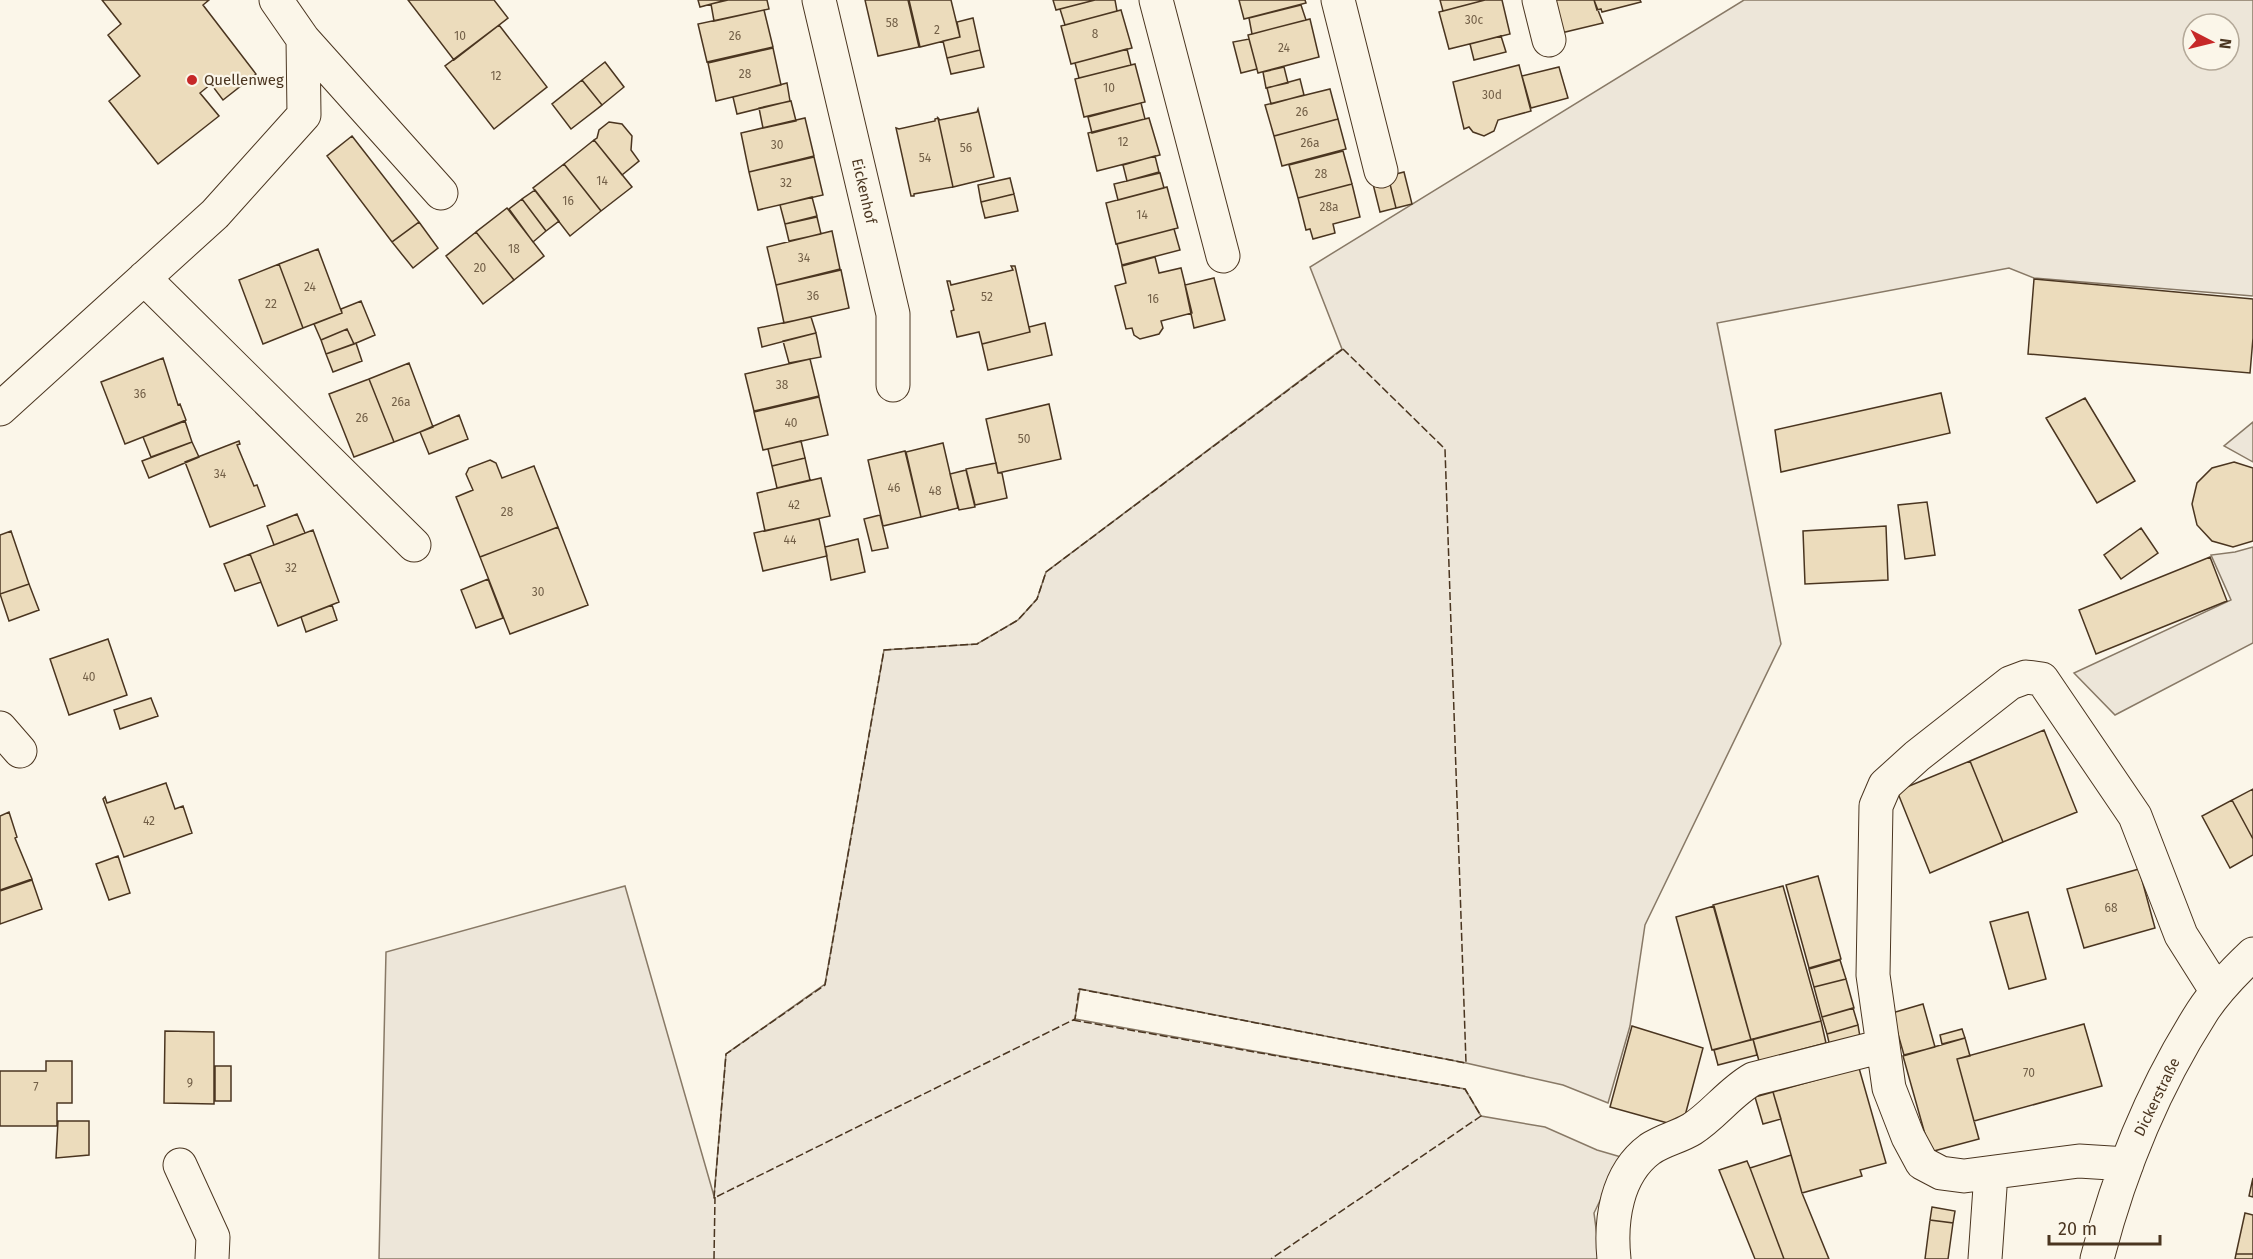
<svg xmlns="http://www.w3.org/2000/svg" width="2253" height="1259" viewBox="0 0 2253 1259" font-family="'Fira Sans',sans-serif">
	<style>
		.green { fill: #ede6d9; stroke: #887966; stroke-width: 1.5; fill-rule: evenodd }
		.building { fill: #ecdcbc; stroke: #4a3520; stroke-width: 1.5 }
		.lines { fill: none; stroke-linecap: round; stroke-linejoin: round }
		.minor-casing { stroke: #4a3520; stroke-width: 35 }
		.minor { stroke: #fbf6e9; stroke-width: 33 }
		.fence { stroke: #4a3520; stroke-width: 1.5; stroke-dasharray: 8 3; stroke-linecap: butt }
		.poi-dot { fill: #c62828; stroke: #fbf6e9; stroke-width: 2 }
		.labels { text-anchor: middle; stroke-width: 4.5; stroke-linejoin: round; paint-order: stroke }
		.number-label { font-size: 12px; fill: #725f47 }
		.poi-label { font-size: 15px; fill: #4a3520; stroke: #fbf6e9; text-anchor: start }
		.street-label { font-size: 15px; fill: #4a3520; stroke: #fbf6e9 }
	</style>
	<rect width="100%" height="100%" fill="#fbf6e9"/>
	<path class="green" d="M 1744,0 L 2253,0 L 2253,296 L 2034,278 L 2009,268 L 1717,323 L 1781,644 L 1645,925 L 1630,1026 L 1608,1103 L 1563,1085 L 1466,1063 L 1080,989 L 1075,1019 L 1465,1089 L 1481,1116 L 1545,1127 L 1597,1150 L 1621,1157 L 1594,1213 L 1600,1259 L 379,1259 L 386,952 L 625,886 L 714,1196 L 726,1054 L 825,984 L 884,650 L 977,644 L 1018,620 L 1037,599 L 1046,572 L 1342,349 L 1310,267 ZM 2193,24 L 2229,24 L 2229,60 L 2193,60 Z
		M 2253,422 L 2253,462 L 2224,446 Z
		M 2253,547 L 2253,643 L 2115,715 L 2074,673 L 2231,600 L 2211,555 L 2235,552 Z"/>
	<path class="building" d="M 102,0 L 209,0 L 203,5 L 256,74 L 223,100 L 211,84 L 200,93 L 219,116 L 158,164 L 109,101 L 140,76 L 108,35 L 121,24 Z
		M 408,0 L 494,0 L 508,18 L 454,60 Z
		M 698,0 L 726,0 L 700,7 Z
		M 728,0 L 767,0 L 769,9 L 714,21 L 711,4 Z
		M 865,0 L 908,0 L 919,47 L 878,56 Z
		M 909,0 L 951,0 L 960,37 L 920,47 Z
		M 1053,0 L 1095,0 L 1056,10 Z
		M 1095,0 L 1115,0 L 1117,11 L 1065,25 L 1060,9 Z
		M 1239,0 L 1305,0 L 1306,3 L 1244,19 Z
		M 1440,0 L 1485,0 L 1443,11 Z
		M 1485,0 L 1502,0 L 1510,34 L 1449,49 L 1439,12 Z
		M 1552,0 L 1594,0 L 1603,23 L 1561,33 Z
		M 1594,0 L 1640,0 L 1641,2 L 1602,12 L 1601,9 L 1597,10 Z
		M 1301,5 L 1306,20 L 1252,34 L 1249,18 Z
		M 764,10 L 773,47 L 707,62 L 698,24 Z
		M 1121,10 L 1132,48 L 1071,64 L 1061,26 Z
		M 973,18 L 980,50 L 947,58 L 943,41 L 960,37 L 957,22 Z
		M 1310,19 L 1319,57 L 1258,73 L 1248,35 Z
		M 499,25 L 547,87 L 494,129 L 445,66 Z
		M 1501,36 L 1506,52 L 1474,60 L 1470,44 Z
		M 1249,39 L 1257,69 L 1241,73 L 1233,42 Z
		M 773,48 L 781,85 L 716,101 L 708,63 Z
		M 1127,49 L 1131,65 L 1079,78 L 1075,63 Z
		M 980,50 L 984,67 L 951,74 L 947,58 Z
		M 605,62 L 624,87 L 602,105 L 582,80 Z
		M 1135,64 L 1145,102 L 1084,117 L 1075,79 Z
		M 1519,65 L 1531,111 L 1498,120 L 1494,131 L 1484,136 L 1473,132 L 1469,127 L 1464,129 L 1453,82 Z
		M 1284,67 L 1288,83 L 1266,88 L 1263,72 Z
		M 1559,67 L 1568,98 L 1531,108 L 1522,76 Z
		M 1300,79 L 1304,95 L 1271,104 L 1267,88 Z
		M 582,80 L 602,105 L 571,129 L 552,104 Z
		M 787,83 L 790,101 L 737,114 L 733,97 Z
		M 1330,89 L 1338,119 L 1274,136 L 1265,105 Z
		M 791,101 L 796,121 L 763,128 L 759,108 Z
		M 1141,103 L 1145,119 L 1092,133 L 1088,117 Z
		M 978,109 L 994,177 L 953,187 L 938,118 L 940,120 L 977,112 Z
		M 805,118 L 814,156 L 749,172 L 741,133 Z
		M 938,118 L 953,187 L 914,194 L 914,196 L 911,196 L 896,128 L 899,129 L 935,121 L 935,119 Z
		M 1149,118 L 1160,155 L 1097,171 L 1088,133 Z
		M 1338,119 L 1346,149 L 1282,166 L 1274,136 Z
		M 609,122 L 622,124 L 632,136 L 631,150 L 639,161 L 622,175 L 594,140 L 597,138 L 599,130 Z
		M 352,136 L 419,222 L 392,242 L 327,156 Z
		M 594,140 L 632,187 L 601,211 L 564,164 Z
		M 1343,151 L 1352,184 L 1298,198 L 1289,165 Z
		M 1155,156 L 1159,172 L 1127,181 L 1123,165 Z
		M 814,157 L 823,195 L 758,210 L 749,172 Z
		M 564,164 L 601,211 L 570,236 L 533,188 Z
		M 1404,172 L 1412,204 L 1396,208 L 1388,176 Z
		M 1160,173 L 1164,188 L 1118,200 L 1114,184 Z
		M 1388,176 L 1396,208 L 1380,212 L 1372,180 Z
		M 1010,178 L 1014,194 L 981,202 L 978,185 Z
		M 1352,184 L 1360,217 L 1333,224 L 1335,233 L 1313,239 L 1310,229 L 1306,230 L 1298,198 Z
		M 1167,187 L 1178,228 L 1116,244 L 1106,203 Z
		M 535,190 L 559,221 L 546,231 L 522,199 Z
		M 1014,194 L 1018,211 L 985,218 L 981,202 Z
		M 812,197 L 817,216 L 785,224 L 780,205 Z
		M 522,199 L 546,231 L 533,242 L 509,209 Z
		M 507,208 L 544,256 L 514,280 L 476,232 Z
		M 817,217 L 821,234 L 789,241 L 785,224 Z
		M 419,222 L 438,248 L 413,268 L 392,242 Z
		M 1174,229 L 1180,250 L 1122,265 L 1117,244 Z
		M 832,231 L 840,269 L 776,285 L 767,247 Z
		M 476,232 L 514,280 L 483,304 L 446,256 Z
		M 318,249 L 342,313 L 303,328 L 279,264 Z
		M 1155,257 L 1159,273 L 1181,268 L 1192,313 L 1161,321 L 1163,328 L 1159,334 L 1140,339 L 1134,335 L 1132,328 L 1126,329 L 1115,286 L 1126,283 L 1122,266 Z
		M 279,264 L 303,328 L 263,344 L 239,280 Z
		M 1011,266 L 1015,266 L 1030,332 L 982,344 L 979,332 L 957,337 L 951,311 L 954,310 L 947,281 L 950,281 L 951,285 L 1013,270 Z
		M 841,270 L 849,308 L 784,323 L 776,285 Z
		M 1214,278 L 1225,320 L 1194,328 L 1185,285 Z
		M 2034,279 L 2253,299 L 2253,338 L 2250,373 L 2028,354 Z
		M 361,301 L 375,335 L 354,344 L 347,329 L 321,340 L 314,324 L 342,313 L 341,309 Z
		M 811,317 L 816,333 L 762,347 L 758,328 Z
		M 1045,323 L 1052,355 L 988,370 L 982,344 L 1030,332 L 1029,327 Z
		M 347,329 L 354,344 L 326,354 L 321,340 Z
		M 816,333 L 821,357 L 789,363 L 783,341 Z
		M 356,343 L 362,361 L 333,372 L 326,354 Z
		M 163,358 L 178,405 L 180,404 L 186,420 L 125,444 L 101,382 Z
		M 810,359 L 819,396 L 754,411 L 745,374 Z
		M 409,363 L 433,427 L 394,442 L 369,379 Z
		M 369,379 L 394,442 L 354,457 L 329,394 Z
		M 1941,393 L 1950,433 L 1781,472 L 1775,430 Z
		M 819,397 L 828,435 L 763,450 L 754,412 Z
		M 2085,398 L 2135,481 L 2097,503 L 2046,418 Z
		M 1049,404 L 1061,459 L 998,473 L 986,419 Z
		M 459,415 L 468,439 L 429,454 L 420,432 Z
		M 185,421 L 192,442 L 151,457 L 143,437 Z
		M 239,441 L 240,444 L 237,445 L 254,486 L 257,485 L 265,506 L 210,527 L 185,462 Z
		M 801,441 L 805,458 L 772,466 L 768,449 Z
		M 192,442 L 199,457 L 149,478 L 142,461 Z
		M 943,443 L 958,508 L 921,517 L 906,452 Z
		M 905,451 L 921,517 L 883,526 L 868,460 Z
		M 805,458 L 810,480 L 777,488 L 772,466 Z
		M 490,460 L 496,463 L 502,478 L 534,466 L 558,527 L 480,557 L 456,497 L 473,490 L 466,474 L 469,468 Z
		M 2234,462 L 2253,468 L 2253,541 L 2233,547 L 2212,541 L 2197,525 L 2192,504 L 2197,483 L 2212,468 Z
		M 996,463 L 998,473 L 1002,473 L 1007,498 L 975,505 L 966,469 Z
		M 966,470 L 975,507 L 959,510 L 950,474 Z
		M 821,478 L 830,516 L 765,531 L 757,493 Z
		M 1927,502 L 1935,555 L 1905,559 L 1898,505 Z
		M 297,514 L 305,533 L 274,545 L 267,526 Z
		M 880,515 L 888,548 L 872,551 L 864,519 Z
		M 819,519 L 827,556 L 763,571 L 754,533 Z
		M 1886,526 L 1888,580 L 1805,584 L 1803,531 Z
		M 558,527 L 588,605 L 510,634 L 480,557 Z
		M 2141,528 L 2158,553 L 2121,579 L 2104,555 Z
		M 313,530 L 339,602 L 278,626 L 250,554 Z
		M 11,531 L 29,584 L 0,594 L 0,535 Z
		M 858,539 L 865,572 L 831,580 L 825,547 Z
		M 250,554 L 261,582 L 235,591 L 224,564 Z
		M 2210,557 L 2227,601 L 2096,654 L 2079,610 Z
		M 488,579 L 503,618 L 476,628 L 461,590 Z
		M 29,584 L 39,610 L 9,621 L 0,594 Z
		M 332,605 L 337,620 L 306,632 L 301,617 Z
		M 108,639 L 127,695 L 69,715 L 50,659 Z
		M 151,698 L 158,716 L 120,729 L 114,710 Z
		M 2044,730 L 2077,812 L 2003,842 L 1970,761 Z
		M 1970,761 L 2003,842 L 1930,873 L 1897,791 Z
		M 166,783 L 175,809 L 183,806 L 192,833 L 124,857 L 103,799 L 105,797 L 107,803 Z
		M 2253,789 L 2253,839 L 2232,800 Z
		M 2232,800 L 2253,839 L 2253,855 L 2230,868 L 2202,816 Z
		M 9,812 L 17,837 L 15,838 L 32,879 L 0,890 L 0,816 Z
		M 118,856 L 130,893 L 109,900 L 96,864 Z
		M 2139,869 L 2155,928 L 2084,948 L 2067,889 Z
		M 1818,876 L 1841,959 L 1809,968 L 1786,885 Z
		M 32,880 L 42,909 L 0,924 L 0,891 Z
		M 1783,886 L 1821,1021 L 1751,1040 L 1713,905 Z
		M 1714,906 L 1751,1040 L 1712,1050 L 1676,917 Z
		M 2028,912 L 2046,979 L 2009,989 L 1990,922 Z
		M 1840,960 L 1846,979 L 1814,987 L 1809,969 Z
		M 1846,979 L 1854,1008 L 1822,1017 L 1814,987 Z
		M 1923,1004 L 1935,1047 L 1904,1055 L 1892,1013 Z
		M 1853,1008 L 1858,1025 L 1827,1034 L 1822,1017 Z
		M 1821,1021 L 1826,1043 L 1759,1061 L 1753,1039 Z
		M 2084,1024 L 2102,1086 L 1974,1121 L 1957,1059 Z
		M 1858,1025 L 1861,1043 L 1831,1051 L 1827,1034 Z
		M 1632,1026 L 1703,1048 L 1682,1127 L 1610,1107 Z
		M 1962,1029 L 1965,1038 L 1942,1044 L 1940,1035 Z
		M 165,1031 L 214,1032 L 214,1104 L 164,1103 Z
		M 1965,1038 L 1970,1056 L 1957,1059 L 1979,1139 L 1930,1152 L 1903,1056 Z
		M 1753,1039 L 1757,1055 L 1718,1065 L 1714,1050 Z
		M 46,1061 L 72,1061 L 72,1103 L 57,1103 L 57,1126 L 0,1126 L 0,1071 L 46,1071 Z
		M 215,1066 L 231,1066 L 231,1101 L 215,1101 Z
		M 1859,1068 L 1886,1163 L 1860,1170 L 1862,1176 L 1802,1193 L 1773,1092 Z
		M 1773,1092 L 1781,1119 L 1763,1124 L 1755,1097 Z
		M 58,1121 L 89,1121 L 89,1155 L 56,1158 Z
		M 1791,1155 L 1802,1193 L 1829,1259 L 1784,1259 L 1750,1168 Z
		M 1747,1161 L 1750,1168 L 1784,1259 L 1755,1259 L 1719,1170 Z
		M 2253,1178 L 2253,1197 L 2249,1196 Z
		M 1932,1207 L 1955,1211 L 1953,1223 L 1930,1220 Z
		M 2245,1213 L 2253,1215 L 2253,1254 L 2236,1254 Z
		M 1930,1220 L 1953,1223 L 1948,1259 L 1925,1259 Z
		M 2236,1254 L 2253,1254 L 2253,1259 L 2235,1259 Z"/>
	<g class="lines">
		<defs>
			<path id="minor" d="M 819,0 L 893,314 L 893,385
				M 1156,0 L 1223,256
				M 1338,0 L 1381,171
				M 1539,0 L 1549,40
				M 303,39 L 441,193
				M 144,278 L 414,545
				M 0,409 L 215,214 L 304,115 L 303,39 L 276,0
				M 0,728 L 20,751
				M 2127,1164 L 2079,1161 L 1964,1176 L 1941,1173 L 1922,1163 L 1908,1137 L 1889,1088 L 1873,975 L 1876,806 L 1885,785 L 1917,756 L 2010,683 L 2026,677 L 2042,679 L 2135,816 L 2181,935 L 2217,992
				M 180,1165 L 213,1237 L 212,1259
				M 1614,1259 C 1610,1221 1616,1174 1650,1149 C 1663,1140 1679,1137 1692,1129 C 1714,1115 1730,1092 1753,1079 L 1883,1046
				M 1985,1259 L 1991,1173
				M 2097,1259 C 2119,1173 2154,1087 2202,1012 C 2216,990 2235,971 2253,954"/>
		</defs>
		<use href="#minor" class="minor-casing"/>
		<use href="#minor" class="minor"/>
		<path class="fence" d="M 1343,349 L 1445,449 L 1466,1063 L 1079,989 L 1075,1019 L 714,1198 L 726,1054 L 825,985 L 884,650 L 977,644 L 1018,620 L 1037,599 L 1046,572 Z
			M 1073,1020 L 1465,1089 L 1481,1116 L 1271,1259
			M 714,1259 L 715,1197"/>
	</g>
	<circle class="poi-dot" cx="192" cy="80" r="6"/>
	<g class="labels">
		<g class="number-label">
			<text x="1474" y="24">30c</text>
			<text x="892" y="27">58</text>
			<text x="937" y="34">2</text>
			<text x="1095" y="38">8</text>
			<text x="460" y="40">10</text>
			<text x="735" y="40">26</text>
			<text x="1284" y="52">24</text>
			<text x="745" y="78">28</text>
			<text x="496" y="80">12</text>
			<text x="1109" y="92">10</text>
			<text x="1492" y="99">30d</text>
			<text x="1302" y="116">26</text>
			<text x="1123" y="146">12</text>
			<text x="1310" y="147">26a</text>
			<text x="777" y="149">30</text>
			<text x="966" y="152">56</text>
			<text x="925" y="162">54</text>
			<text x="1321" y="178">28</text>
			<text x="602" y="185">14</text>
			<text x="786" y="187">32</text>
			<text x="568" y="205">16</text>
			<text x="1329" y="211">28a</text>
			<text x="1142" y="219">14</text>
			<text x="514" y="253">18</text>
			<text x="804" y="262">34</text>
			<text x="480" y="272">20</text>
			<text x="310" y="291">24</text>
			<text x="813" y="300">36</text>
			<text x="987" y="301">52</text>
			<text x="1153" y="303">16</text>
			<text x="271" y="308">22</text>
			<text x="782" y="389">38</text>
			<text x="140" y="398">36</text>
			<text x="401" y="406">26a</text>
			<text x="362" y="422">26</text>
			<text x="791" y="427">40</text>
			<text x="1024" y="443">50</text>
			<text x="220" y="478">34</text>
			<text x="894" y="492">46</text>
			<text x="935" y="495">48</text>
			<text x="794" y="509">42</text>
			<text x="507" y="516">28</text>
			<text x="790" y="544">44</text>
			<text x="291" y="572">32</text>
			<text x="538" y="596">30</text>
			<text x="89" y="681">40</text>
			<text x="149" y="825">42</text>
			<text x="2111" y="912">68</text>
			<text x="2029" y="1077">70</text>
			<text x="190" y="1087">9</text>
			<text x="36" y="1091">7</text>
		</g>
		<g class="poi-label">
			<text x="204" y="85">Quellenweg</text>
		</g>
		<g class="street-label">
			<text transform="translate(864 191) rotate(77)" y="5">Eickenhof</text>
			<text transform="translate(2157 1097) rotate(-64)" y="5">Dickerstraße</text>
		</g>
	</g>
	<g transform="translate(2211 42) rotate(97)"><circle r="28" fill="#fbf6e9" stroke="#b4a999" stroke-width="1.5"/>
	<path d="M0-4.5L10 22L0 15L-10 22Z" fill="#c62828"/>
	<text y="-9" font-size="16" font-weight="bold" text-anchor="middle" fill="#4a3520">N</text>
	</g>
	<path d="M2049 1235v9h111v-9" fill="none" stroke="#4a3520" stroke-width="3"/>
	<text x="2058" y="1235" font-size="18" fill="#4a3520" stroke="#fbf6e9" stroke-width="4.5" paint-order="stroke">20 m</text>
</svg>
